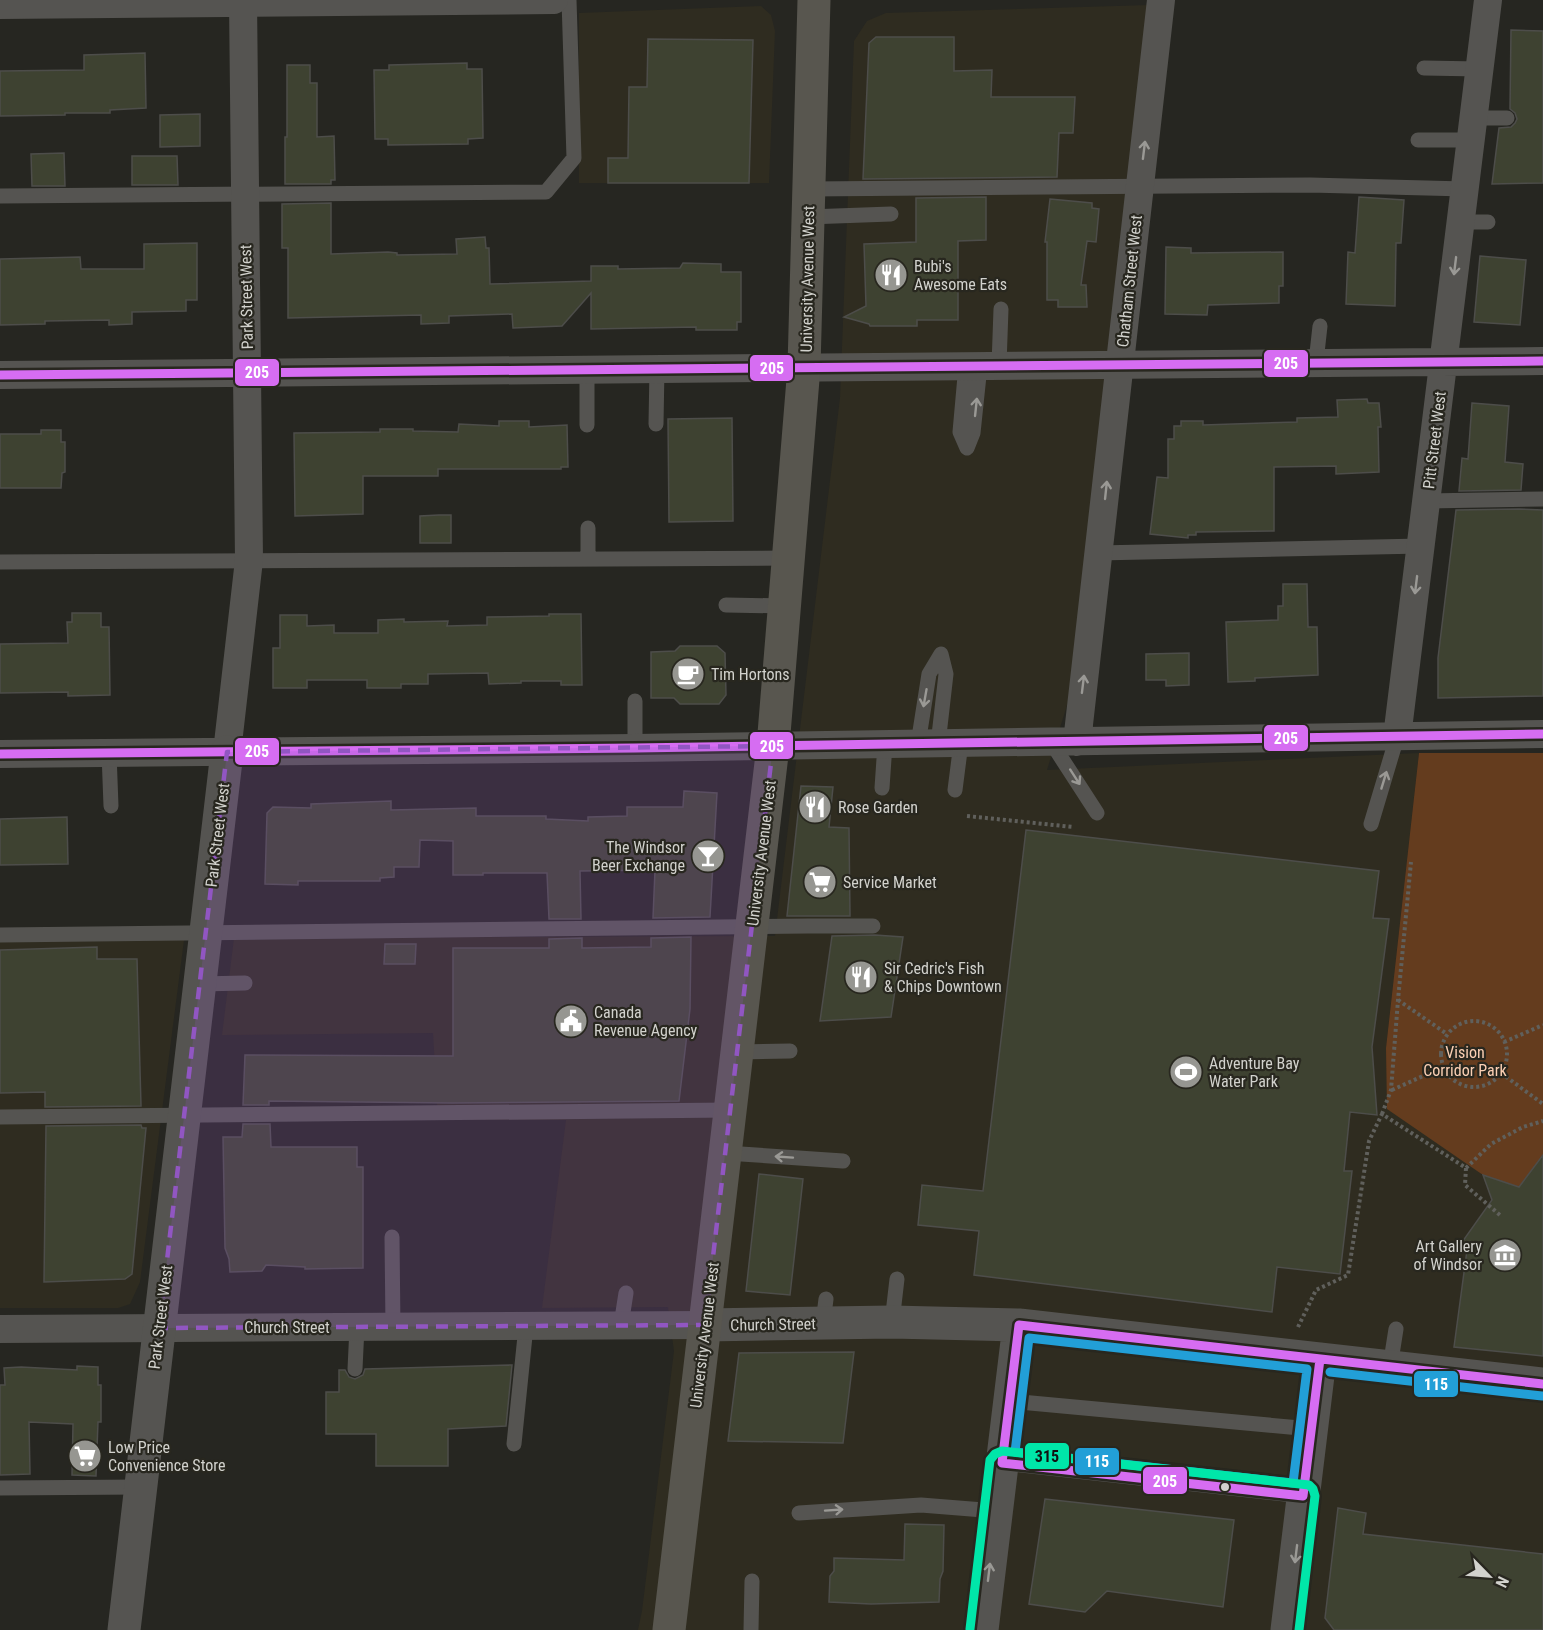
<svg xmlns="http://www.w3.org/2000/svg" width="1543" height="1630" viewBox="0 0 1543 1630" font-family="'Roboto Condensed',sans-serif">
	<style>
		.built { fill: #2f2c20 }
		.green { fill: #643c1e }
		.building { fill: #3e4231; stroke: #4d4d4a; stroke-width: 1.5 }
		.lines { fill: none; stroke-linecap: round; stroke-linejoin: round }
		.path { stroke: #60605c; stroke-width: 4; stroke-dasharray: 3 3; stroke-linecap: butt }
		.service { stroke: #555451; stroke-width: 15 }
		.minor { stroke: #555451; stroke-width: 28 }
		.tertiary { stroke: #555451; stroke-width: 33 }
		.secondary { stroke: #58564f; stroke-width: 33 }
		.bus-1-casing { stroke: #28271f; stroke-width: 14 }
		.bus-2-casing { stroke: #28271f; stroke-width: 14 }
		.bus-3-casing { stroke: #28271f; stroke-width: 14 }
		.bus-1 { stroke: #d66df2; stroke-width: 9 }
		.bus-2 { stroke: #229fd7; stroke-width: 9 }
		.bus-3 { stroke: #00e6a9; stroke-width: 9 }
		.oneway { stroke: #9a9995 }
		.marked { fill: #9156c2; fill-opacity: 0.2; stroke: #9156c2; stroke-width: 4.5; stroke-dasharray: 12 8; stroke-linejoin: round }
		.bus-dot { fill: #d2d2cd; stroke: #28271f; stroke-width: 2 }
		.labels { text-anchor: middle; stroke-width: 4.5; stroke-linejoin: round; paint-order: stroke }
		.poi-label { font-size: 16px; fill: #d2d2cd; stroke: #28271f; text-anchor: start }
		.street-label { font-size: 16px; fill: #d2d2cd; stroke: #28271f }
		.park-label { font-size: 16px; fill: #fcd0b4; stroke: #28271f }
		.line-badge { stroke: #28271f; stroke-width: 2 }
		.badge-label { font-size: 16px; text-anchor: middle; font-weight: bold; fill: #fff }
		.pale-badge-label { font-size: 16px; text-anchor: middle; font-weight: bold; fill: #111 }
	</style>
	<rect width="100%" height="100%" fill="#262621"/>
	<path class="built" d="M 1150,5 L 1068,702 L 1047,770 L 1419,753 L 1386,1048 L 1482,1175 L 1504,1182 L 1521,1192 L 1522,1183 L 1543,1155 L 1543,1630 L 638,1630 L 642,1611 L 674,1351 L 668,1307 L 542,1308 L 566,1120 L 438,1120 L 433,1033 L 222,1035 L 234,938 L 775,936 L 840,398 L 854,41 L 867,21 L 886,13 Z
		M 761,6 L 771,15 L 775,31 L 769,183 L 579,183 L 579,13 Z
		M 184,940 L 140,1282 L 130,1304 L 118,1308 L 0,1308 L 0,941 Z"/>
	<path class="green" d="M 1419,753 L 1543,753 L 1543,1155 L 1522,1183 L 1522,1192 L 1504,1182 L 1483,1175 L 1387,1109 L 1386,1048 Z"/>
	<path class="building" d="M 1511,30 L 1543,31 L 1543,183 L 1492,184 L 1499,128 L 1511,127 L 1515,123 L 1517,119 L 1515,113 L 1510,109 Z
		M 876,37 L 954,37 L 954,71 L 992,70 L 991,97 L 1075,97 L 1073,133 L 1059,133 L 1057,177 L 863,179 L 869,43 Z
		M 648,39 L 753,40 L 749,183 L 608,183 L 608,158 L 628,158 L 629,87 L 647,87 Z
		M 145,53 L 146,108 L 110,110 L 110,113 L 65,113 L 65,115 L 0,116 L 0,71 L 84,70 L 84,55 Z
		M 467,63 L 467,69 L 482,69 L 483,138 L 468,139 L 468,144 L 388,145 L 388,139 L 375,139 L 374,70 L 389,70 L 389,65 Z
		M 287,65 L 310,65 L 310,83 L 317,83 L 317,137 L 334,136 L 335,180 L 331,180 L 331,184 L 285,184 L 285,137 L 287,137 Z
		M 200,114 L 200,146 L 160,147 L 160,115 Z
		M 64,153 L 65,186 L 32,186 L 31,154 Z
		M 132,156 L 177,156 L 178,185 L 132,185 Z
		M 986,197 L 986,240 L 958,241 L 958,320 L 917,320 L 917,326 L 870,326 L 869,324 L 844,317 L 866,306 L 864,244 L 916,242 L 916,198 Z
		M 1359,197 L 1404,200 L 1401,243 L 1396,243 L 1395,306 L 1346,304 L 1348,252 L 1355,253 Z
		M 1050,199 L 1092,203 L 1092,208 L 1099,209 L 1096,242 L 1087,241 L 1081,285 L 1086,285 L 1087,307 L 1058,307 L 1058,300 L 1047,300 L 1047,242 L 1045,242 Z
		M 331,203 L 331,254 L 388,252 L 397,253 L 397,255 L 457,254 L 456,239 L 485,237 L 486,248 L 489,248 L 490,284 L 591,281 L 591,266 L 618,266 L 618,269 L 680,268 L 683,263 L 721,264 L 721,272 L 741,272 L 741,322 L 737,322 L 737,330 L 696,330 L 696,327 L 591,329 L 591,293 L 562,326 L 513,328 L 512,314 L 449,316 L 449,323 L 421,324 L 421,315 L 288,318 L 288,248 L 282,248 L 282,204 Z
		M 197,243 L 197,300 L 186,300 L 186,311 L 132,312 L 132,324 L 109,325 L 109,320 L 45,321 L 45,324 L 0,325 L 0,259 L 80,257 L 81,269 L 144,269 L 144,244 Z
		M 1166,247 L 1191,248 L 1191,253 L 1283,252 L 1283,286 L 1279,286 L 1279,303 L 1208,305 L 1207,315 L 1165,314 Z
		M 1480,256 L 1526,260 L 1520,325 L 1474,322 Z
		M 1367,399 L 1368,403 L 1379,403 L 1381,427 L 1378,427 L 1379,472 L 1336,474 L 1336,466 L 1274,467 L 1274,531 L 1196,532 L 1196,535 L 1188,535 L 1188,538 L 1150,534 L 1157,477 L 1168,478 L 1168,439 L 1174,439 L 1174,426 L 1181,426 L 1181,421 L 1203,421 L 1203,425 L 1297,422 L 1297,418 L 1338,417 L 1337,400 Z
		M 1472,403 L 1509,406 L 1505,462 L 1523,464 L 1521,490 L 1459,491 L 1462,458 L 1468,459 Z
		M 732,418 L 733,521 L 669,522 L 668,419 Z
		M 499,421 L 529,421 L 529,427 L 567,425 L 568,467 L 561,467 L 561,469 L 438,469 L 438,476 L 363,476 L 363,514 L 295,516 L 294,433 L 380,432 L 380,429 L 413,429 L 413,431 L 458,432 L 459,424 L 499,426 Z
		M 41,430 L 61,430 L 61,442 L 65,442 L 65,472 L 62,473 L 61,488 L 0,488 L 0,434 L 41,434 Z
		M 1519,509 L 1543,510 L 1543,696 L 1438,698 L 1438,658 L 1456,510 Z
		M 439,515 L 451,515 L 451,543 L 420,543 L 420,516 Z
		M 1283,584 L 1307,584 L 1308,627 L 1317,627 L 1318,675 L 1255,678 L 1255,681 L 1228,682 L 1226,622 L 1278,620 L 1278,606 L 1283,606 Z
		M 72,613 L 101,613 L 101,627 L 109,627 L 110,695 L 68,696 L 68,692 L 0,693 L 0,644 L 68,643 L 67,622 L 72,622 Z
		M 549,614 L 581,614 L 582,685 L 561,685 L 561,681 L 521,681 L 521,683 L 489,684 L 488,673 L 428,674 L 428,684 L 401,684 L 401,688 L 367,688 L 367,680 L 307,680 L 307,688 L 273,688 L 273,648 L 280,648 L 280,615 L 307,615 L 307,626 L 334,625 L 334,633 L 378,633 L 378,620 L 404,619 L 404,622 L 448,621 L 447,626 L 487,625 L 487,617 L 549,616 Z
		M 680,646 L 717,646 L 725,653 L 726,695 L 719,704 L 680,704 L 674,698 L 651,698 L 651,652 L 675,651 Z
		M 1189,653 L 1189,685 L 1166,686 L 1166,680 L 1146,680 L 1146,654 Z
		M 801,786 L 833,787 L 829,827 L 849,828 L 850,916 L 787,916 Z
		M 684,791 L 717,793 L 710,917 L 653,918 L 655,870 L 580,871 L 581,919 L 549,919 L 547,873 L 483,873 L 483,875 L 453,875 L 453,841 L 420,840 L 419,867 L 394,867 L 394,877 L 380,878 L 380,881 L 298,881 L 298,885 L 265,884 L 267,813 L 273,807 L 311,808 L 311,804 L 391,801 L 391,810 L 476,808 L 476,816 L 546,816 L 546,819 L 588,821 L 588,817 L 627,816 L 627,807 L 683,807 Z
		M 67,817 L 68,864 L 0,865 L 0,819 Z
		M 1026,830 L 1379,871 L 1373,918 L 1389,919 L 1372,1047 L 1377,1115 L 1350,1112 L 1344,1171 L 1352,1171 L 1340,1274 L 1277,1267 L 1272,1312 L 974,1275 L 979,1231 L 918,1225 L 922,1185 L 983,1191 Z
		M 875,935 L 903,937 L 891,1017 L 820,1021 L 832,936 Z
		M 691,937 L 690,1009 L 679,1101 L 452,1103 L 269,1101 L 269,1105 L 243,1105 L 245,1055 L 453,1056 L 453,948 L 549,948 L 549,939 L 582,938 L 582,948 L 651,947 L 651,938 Z
		M 385,944 L 416,944 L 415,964 L 384,964 Z
		M 97,947 L 97,959 L 137,959 L 141,1106 L 45,1107 L 45,1092 L 0,1093 L 0,950 Z
		M 243,1124 L 270,1124 L 271,1147 L 357,1147 L 357,1167 L 363,1167 L 363,1268 L 305,1269 L 305,1267 L 266,1265 L 262,1271 L 230,1272 L 229,1259 L 225,1248 L 223,1137 L 242,1137 Z
		M 141,1125 L 142,1128 L 146,1128 L 132,1274 L 125,1279 L 44,1282 L 46,1126 Z
		M 1543,1155 L 1543,1356 L 1454,1347 L 1467,1250 L 1460,1245 L 1492,1200 L 1483,1175 L 1519,1187 Z
		M 759,1174 L 803,1179 L 790,1295 L 746,1291 Z
		M 854,1352 L 843,1443 L 728,1441 L 739,1353 Z
		M 512,1365 L 506,1426 L 448,1429 L 448,1466 L 376,1466 L 376,1434 L 326,1434 L 326,1392 L 339,1392 L 339,1370 L 345,1370 L 349,1377 L 355,1379 L 363,1375 L 365,1369 Z
		M 77,1366 L 98,1367 L 98,1385 L 101,1385 L 101,1422 L 98,1422 L 96,1476 L 72,1475 L 73,1424 L 29,1422 L 30,1474 L 0,1475 L 0,1385 L 5,1385 L 4,1368 L 21,1367 L 77,1370 Z
		M 1045,1499 L 1234,1520 L 1223,1607 L 1107,1591 L 1085,1612 L 1029,1604 Z
		M 1338,1508 L 1366,1513 L 1363,1534 L 1543,1554 L 1543,1630 L 1334,1630 L 1325,1618 Z
		M 905,1524 L 944,1525 L 943,1571 L 940,1579 L 939,1602 L 871,1604 L 829,1602 L 830,1576 L 834,1571 L 834,1558 L 904,1560 Z"/>
	<g class="lines">
		<path class="path" d="M 967,816 L 1073,827
			M 1398,1000 L 1447,1034
			M1441 1054a33 33 0 1 1 66 0a33 33 0 1 1-66 0Z
			M 1504,1042 L 1543,1025
			M 1501,1073 L 1543,1104
			M 1392,1090 L 1443,1067
			M 1382,1114 L 1391,1090 L 1398,1000 L 1411,862
			M 1466,1168 L 1465,1185 L 1501,1216
			M 1298,1327 L 1316,1290 L 1348,1275 L 1369,1141 L 1382,1114 L 1466,1168 L 1491,1144 L 1523,1127 L 1543,1121"/>
		<path class="service" d="M 1424,68 L 1479,69
			M 1473,118 L 1507,118
			M 1418,140 L 1471,140
			M 809,189 L 1310,185 L 1465,189
			M 0,196 L 546,192 L 574,158 L 569,0
			M 808,217 L 891,214
			M 1461,222 L 1488,222
			M 1316,362 L 1320,326
			M 966,365 L 960,432 L 967,448
			M 999,365 L 1001,309
			M 587,369 L 587,425
			M 656,424 L 657,368
			M 967,448 L 973,433 L 980,366
			M 1426,501 L 1543,499
			M 588,528 L 588,559
			M 1098,553 L 1421,546
			M 0,562 L 789,558
			M 726,605 L 785,606
			M 635,701 L 635,748
			M 1051,742 L 1097,813
			M 918,744 L 929,674 L 941,654
			M 938,744 L 946,674 L 941,654
			M 109,753 L 111,806
			M 882,788 L 885,744
			M 955,790 L 961,743
			M 1371,824 L 1397,737
			M 0,935 L 808,926 L 873,926
			M 200,984 L 245,983
			M 737,1052 L 790,1051
			M 0,1117 L 730,1110
			M 726,1153 L 843,1161
			M 392,1237 L 393,1327
			M 892,1322 L 897,1279
			M 823,1323 L 826,1299
			M 621,1325 L 626,1293
			M 1390,1367 L 1396,1329
			M 355,1369 L 357,1327
			M 1009,1401 L 1311,1429
			M 514,1444 L 526,1326
			M 1002,1463 L 1303,1496
			M 0,1488 L 141,1487
			M 799,1513 L 921,1505 L 996,1511
			M 751,1630 L 752,1581"/>
		<path class="minor" d="M 0,5 L 554,0
			M 0,375 L 1543,361
			M 1397,737 L 1488,0
			M 1077,742 L 1161,0
			M 227,752 L 249,560 L 243,0
			M 0,754 L 635,748 L 1543,734
			M 0,1329 L 705,1325"/>
		<path class="tertiary" d="M 705,1325 L 892,1322 L 1019,1325 L 1543,1384
			M 124,1630 L 227,752
			M 982,1630 L 1019,1325
			M 1287,1630 L 1320,1359"/>
		<path class="secondary" d="M 669,1630 L 773,746 L 804,367 L 814,0"/>
		<defs>
			<path id="bus-1" d="M 0,375 L 1543,361
				M 0,754 L 635,748 L 1543,734
				M 1320,1359 L 1303,1496 L 1002,1463 L 1019,1325 L 1543,1384"/>
			<path id="bus-2" d="M 1029,1338 L 1307,1369 L 1293,1483 L 1015,1452 Z
				M 1330,1372 L 1542,1396"/>
			<path id="bus-3" d="M 970,1629 L 990,1460 L 995,1454 L 1002,1451 L 1309,1485 L 1313,1489 L 1315,1496 L 1299,1630"/>
		</defs>
		<use href="#bus-1" class="bus-1-casing"/>
		<use href="#bus-2" class="bus-2-casing"/>
		<use href="#bus-3" class="bus-3-casing"/>
		<use href="#bus-1" class="bus-1"/>
		<use href="#bus-2" class="bus-2"/>
		<use href="#bus-3" class="bus-3"/>
	</g>
	<defs><path id="oneway-shaft" d="M-6 0H5M1.5-3L5.5 0L1.5 3" fill="none" stroke-width="1.6" stroke-linecap="round" stroke-linejoin="round" transform="scale(1.5)"/></defs>
	<g class="oneway">
		<use href="#oneway-shaft" transform="translate(1144 150) rotate(-83)"/>
		<use href="#oneway-shaft" transform="translate(1455 266) rotate(97)"/>
		<use href="#oneway-shaft" transform="translate(976 407) rotate(-84)"/>
		<use href="#oneway-shaft" transform="translate(1106 490) rotate(-84)"/>
		<use href="#oneway-shaft" transform="translate(1416 585) rotate(97)"/>
		<use href="#oneway-shaft" transform="translate(1083 684) rotate(-83)"/>
		<use href="#oneway-shaft" transform="translate(925 698) rotate(100)"/>
		<use href="#oneway-shaft" transform="translate(1075 777) rotate(57)"/>
		<use href="#oneway-shaft" transform="translate(1384 780) rotate(-73)"/>
		<use href="#oneway-shaft" transform="translate(784 1157) rotate(-176)"/>
		<use href="#oneway-shaft" transform="translate(834 1510) rotate(-4)"/>
		<use href="#oneway-shaft" transform="translate(1296 1554) rotate(97)"/>
		<use href="#oneway-shaft" transform="translate(989 1572) rotate(-83)"/>
	</g>
	<path class="marked" d="M 773,746 L 705,1325 L 159,1328 L 227,752 Z"/>
	<defs>
		<symbol id="restaurant-disc" viewBox="-11 -11 22 22"><circle r="9.5" fill="#969691" stroke="#28271f"/><path d="M-5-6h1v4h1v-4h1v4h1v-4h1v5L-1.5 .5V6h-2V.5L-5-1ZM5-6V6H3V1.5H1.5Q1.5-4 5-6Z" fill="#fff"/></symbol>
		<symbol id="cafe-disc" viewBox="-11 -11 22 22"><circle r="9.5" fill="#969691" stroke="#28271f"/><path d="M-5.5-4.5H6V0H3Q3 3.5 0 3.5H-2.5Q-5.5 3.5-5.5 0ZM3-3.2v2h1.7v-2ZM-6 4.5H4V6H-6Z" fill="#fff"/></symbol>
		<symbol id="bar-disc" viewBox="-11 -11 22 22"><circle r="9.5" fill="#969691" stroke="#28271f"/><path d="M-6-5H6L.8 .8V4.5H3.5V6h-7V4.5H-.8V.8Z" fill="#fff"/></symbol>
		<symbol id="supermarket-disc" viewBox="-11 -11 22 22"><circle r="9.5" fill="#969691" stroke="#28271f"/><path d="M-6-5.5h2.5l.6 2H6L4.5 2H-2.5L-4.4-4H-6ZM-1.5 3.2a1.3 1.3 0 1 0 .1 0ZM3 3.2a1.3 1.3 0 1 0 .1 0Z" fill="#fff"/></symbol>
		<symbol id="civic-disc" viewBox="-11 -11 22 22"><circle r="9.5" fill="#969691" stroke="#28271f"/><path d="M-.6-6.5H3V-4.5H.6V-3L4-1V1h2V6H-6V1h2V-1L-.6-3ZM-1.2 2.5V6h2.4V2.5Z" fill="#fff"/></symbol>
		<symbol id="stadium-disc" viewBox="-11 -11 22 22"><circle r="9.5" fill="#969691" stroke="#28271f"/><path d="M0-5a6.5 5 0 1 0 0 10a6.5 5 0 1 0 0-10ZM-3.5-1.8h7v3.6h-7Z" fill="#fff"/></symbol>
		<symbol id="museum-disc" viewBox="-11 -11 22 22"><circle r="9.5" fill="#969691" stroke="#28271f"/><path d="M0-6L6-3V-2H-6V-3ZM-5-1h2V3h-2ZM-1-1h2V3h-2ZM3-1h2V3H3ZM-6 4H6V6H-6Z" fill="#fff"/></symbol>
	</defs>
	<g fill-rule="evenodd">
		<use href="#restaurant-disc" x="872" y="256" width="38" height="38"/>
		<use href="#cafe-disc" x="669" y="655" width="38" height="38"/>
		<use href="#restaurant-disc" x="796" y="788" width="38" height="38"/>
		<use href="#bar-disc" x="689" y="837" width="38" height="38"/>
		<use href="#supermarket-disc" x="801" y="863" width="38" height="38"/>
		<use href="#restaurant-disc" x="842" y="958" width="38" height="38"/>
		<use href="#civic-disc" x="552" y="1002" width="38" height="38"/>
		<use href="#stadium-disc" x="1167" y="1053" width="38" height="38"/>
		<use href="#museum-disc" x="1486" y="1236" width="38" height="38"/>
		<use href="#supermarket-disc" x="66" y="1437" width="38" height="38"/>
	</g>
	<circle class="bus-dot" cx="1225" cy="1487" r="5"/>
	<g class="labels">
		<g class="poi-label">
			<text x="914" y="272">Bubi's<tspan x="914" dy="18">Awesome Eats</tspan></text>
			<text x="711" y="680">Tim Hortons</text>
			<text x="838" y="813">Rose Garden</text>
			<text x="685" y="853" text-anchor="end">The Windsor<tspan x="685" dy="18">Beer Exchange</tspan></text>
			<text x="843" y="888">Service Market</text>
			<text x="884" y="974">Sir Cedric's Fish<tspan x="884" dy="18">&amp; Chips Downtown</tspan></text>
			<text x="594" y="1018">Canada<tspan x="594" dy="18">Revenue Agency</tspan></text>
			<text x="1209" y="1069">Adventure Bay<tspan x="1209" dy="18">Water Park</tspan></text>
			<text x="1482" y="1252" text-anchor="end">Art Gallery<tspan x="1482" dy="18">of Windsor</tspan></text>
			<text x="108" y="1453">Low Price<tspan x="108" dy="18">Convenience Store</tspan></text>
		</g>
		<g class="street-label">
			<text transform="translate(807 279) rotate(-89)" y="6">University Avenue West</text>
			<text transform="translate(1129 281) rotate(-84)" y="6">Chatham Street West</text>
			<text transform="translate(246 297) rotate(-91)" y="6">Park Street West</text>
			<text transform="translate(1434 440) rotate(-83)" y="6">Pitt Street West</text>
			<text transform="translate(217 835) rotate(-83)" y="6">Park Street West</text>
			<text transform="translate(761 853) rotate(-83)" y="6">University Avenue West</text>
			<text transform="translate(160 1317) rotate(-83)" y="6">Park Street West</text>
			<text transform="translate(773 1324) rotate(-1)" y="6">Church Street</text>
			<text x="287" y="1333">Church Street</text>
			<text transform="translate(704 1335) rotate(-83)" y="6">University Avenue West</text>
		</g>
		<g class="park-label">
			<text x="1465" y="1058">Vision<tspan x="1465" dy="18">Corridor Park</tspan></text>
		</g>
	</g>
	<g class="line-badge">
		<rect x="1263" y="349" width="46" height="29" rx="6" fill="#d66df2"/>
		<rect x="749" y="354" width="45" height="28" rx="6" fill="#d66df2"/>
		<rect x="234" y="358" width="46" height="29" rx="6" fill="#d66df2"/>
		<rect x="1263" y="724" width="46" height="28" rx="6" fill="#d66df2"/>
		<rect x="749" y="731" width="45" height="29" rx="6" fill="#d66df2"/>
		<rect x="234" y="737" width="46" height="29" rx="6" fill="#d66df2"/>
		<rect x="1413" y="1370" width="46" height="28" rx="6" fill="#229fd7"/>
		<rect x="1024" y="1442" width="46" height="28" rx="6" fill="#00e6a9"/>
		<rect x="1074" y="1447" width="46" height="29" rx="6" fill="#229fd7"/>
		<rect x="1142" y="1466" width="46" height="29" rx="6" fill="#d66df2"/>
	</g>
	<g class="badge-label">
		<text x="1286" y="369">205</text>
		<text x="772" y="374">205</text>
		<text x="257" y="378">205</text>
		<text x="1286" y="744">205</text>
		<text x="772" y="752">205</text>
		<text x="257" y="757">205</text>
		<text x="1436" y="1390">115</text>
		<text x="1097" y="1467">115</text>
		<text x="1165" y="1487">205</text>
	</g>
	<g class="pale-badge-label">
		<text x="1047" y="1462">315</text>
	</g>
	<g transform="translate(1489 1576) rotate(115)" stroke="#28271f" stroke-width="4.5" paint-order="stroke">
	<path d="M0-4.5L10 22L0 15L-10 22Z" fill="#d2d2cd"/>
	<text y="-9" font-size="16" font-weight="bold" text-anchor="middle" fill="#d2d2cd">N</text>
	</g>
</svg>
